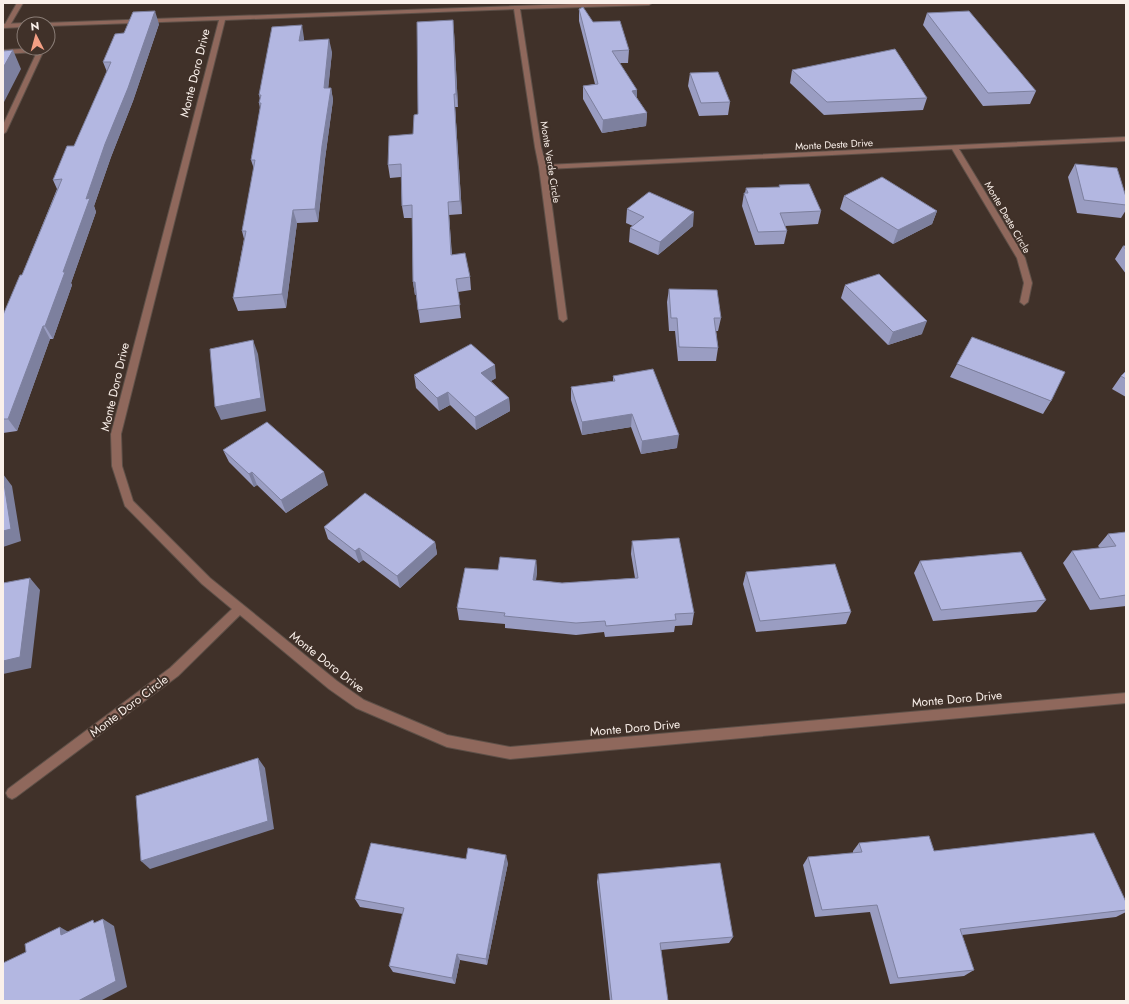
<svg xmlns="http://www.w3.org/2000/svg" width="1129" height="1004" viewBox="0 0 1129 1004" font-family="Jost,sans-serif">
	<style>
		.lines { fill: none; stroke-linecap: round; stroke-linejoin: round }
		.lane-casing { stroke: #5e5048; stroke-width: 2 }
		.street-casing { stroke: #5e5048; stroke-width: 2 }
		.lane { fill: #8f685c; fill-rule: evenodd }
		.street { fill: #8f685c; fill-rule: evenodd }
		.wall { fill: #9a9dc2 }
		.shaded-wall { fill: #7d809e }
		.building { fill: #b3b7e1; stroke: #7d809e }
		.labels { text-anchor: middle; stroke-width: 4; stroke-linejoin: round; paint-order: stroke }
		.far-street-label { font-size: 10px; fill: #faf0ea; stroke: #403129 }
		.street-label { font-size: 12px; fill: #faf0ea; stroke: #403129 }
	</style>
	<rect width="100%" height="100%" fill="#403129"/>
	<g class="lines">
		<defs>
			<path id="lane" d="M 17,3 L 23,3 L 9,27 L 5,27 L 4,26 Z
				M 41,48 L 44,50 L 6,132 L 3,134 L 3,125 L 37,52 L 3,54 L 3,50 Z"/>
			<path id="street" d="M 600,3 L 652,3 L 649,5 L 520,9 L 541,147 L 546,165 L 1126,137 L 1126,141 L 959,149 L 1025,258 L 1032,283 L 1028,302 L 1024,305 L 1020,302 L 1024,283 L 1017,258 L 952,149 L 547,169 L 567,319 L 563,322 L 559,319 L 539,167 L 535,147 L 514,9 L 225,20 L 121,434 L 122,466 L 133,501 L 210,578 L 337,681 L 364,700 L 447,735 L 510,747 L 1126,693 L 1126,703 L 510,759 L 447,747 L 356,708 L 329,689 L 240,615 L 178,676 L 16,797 L 12,799 L 8,797 L 6,793 L 8,789 L 170,668 L 232,609 L 202,584 L 125,506 L 112,466 L 111,434 L 219,20 L 48,26 L 48,24 L 43,24 L 44,23 Z
				M 3,24 L 24,23 L 26,24 L 24,24 L 24,27 L 3,28 Z"/>
		</defs>
		<use href="#lane" class="lane-casing"/>
		<use href="#street" class="street-casing"/>
		<use href="#lane" class="lane"/>
		<use href="#street" class="street"/>
	</g>
	<path class="wall" d="M 579,9 L 593,22 L 629,50 L 628,63 L 620,63 L 637,98 L 647,113 L 646,126 L 602,133 L 583,99 L 583,86 L 595,84 L 579,21 Z
		M 927,13 L 1036,91 L 1030,104 L 983,106 L 923,25 Z
		M 159,24 L 133,101 L 111,157 L 94,206 L 96,212 L 71,283 L 72,285 L 53,339 L 50,339 L 17,431 L 3,433 L 3,315 L 22,275 L 57,189 L 53,180 L 74,146 L 107,72 L 103,62 L 124,33 Z
		M 454,32 L 458,107 L 455,107 L 462,214 L 449,215 L 452,255 L 470,277 L 471,290 L 458,292 L 461,318 L 420,323 L 416,295 L 415,295 L 413,282 L 412,218 L 404,218 L 402,206 L 401,177 L 390,178 L 388,165 L 413,134 Z
		M 304,38 L 304,40 L 332,52 L 328,88 L 331,88 L 333,100 L 325,159 L 318,222 L 297,223 L 286,308 L 238,311 L 233,298 L 244,239 L 242,231 L 254,169 L 251,160 L 260,108 L 259,103 L 260,99 L 259,95 Z
		M 792,70 L 927,98 L 923,110 L 824,115 L 790,83 Z
		M 690,73 L 730,102 L 728,115 L 699,116 L 688,86 Z
		M 1075,164 L 1126,197 L 1126,210 L 1121,218 L 1077,213 L 1068,177 Z
		M 779,185 L 821,211 L 818,224 L 785,226 L 787,231 L 784,244 L 755,245 L 742,206 L 744,193 L 745,193 L 746,188 L 779,187 Z
		M 844,196 L 937,211 L 932,224 L 893,244 L 840,209 Z
		M 627,209 L 693,226 L 658,255 L 629,242 L 630,228 L 633,226 L 626,223 Z
		M 1123,246 L 1126,246 L 1126,274 L 1115,259 Z
		M 845,285 L 922,334 L 888,345 L 841,298 Z
		M 669,289 L 721,318 L 718,331 L 716,331 L 718,348 L 716,361 L 678,361 L 675,331 L 669,331 L 667,302 Z
		M 957,364 L 1051,401 L 1043,414 L 950,377 Z
		M 1126,371 L 1126,397 L 1112,389 L 1121,376 Z
		M 414,375 L 496,378 L 491,381 L 509,398 L 510,411 L 476,430 L 450,405 L 439,411 L 416,388 Z
		M 613,376 L 677,448 L 641,454 L 631,427 L 582,435 L 571,400 L 571,387 L 613,381 Z
		M 223,450 L 328,485 L 286,513 L 257,485 L 254,487 L 229,462 Z
		M 324,527 L 435,542 L 437,554 L 400,588 L 363,560 L 359,563 L 328,539 Z
		M 1126,532 L 1126,606 L 1090,610 L 1063,563 L 1072,551 L 1100,548 L 1098,546 L 1108,534 Z
		M 632,541 L 694,613 L 692,625 L 675,626 L 674,632 L 605,637 L 604,632 L 576,635 L 505,628 L 505,624 L 459,620 L 457,608 L 498,570 L 536,560 L 537,572 L 536,580 L 562,583 L 635,578 L 631,554 Z
		M 920,561 L 1046,600 L 1036,612 L 933,621 L 914,573 Z
		M 746,572 L 851,612 L 846,624 L 756,632 L 743,584 Z
		M 859,843 L 934,851 L 1126,902 L 1126,912 L 1116,917 L 962,935 L 974,970 L 964,976 L 890,984 L 870,912 L 815,917 L 803,865 L 808,857 L 853,853 L 853,851 Z
		M 466,859 L 508,863 L 487,965 L 460,960 L 455,984 L 393,972 L 389,966 L 403,914 L 360,907 L 355,899 Z
		M 598,874 L 733,937 L 729,943 L 661,950 L 668,1001 L 610,1001 L 597,882 Z"/>
	<path class="shaded-wall" d="M 155,11 L 159,24 L 133,101 L 111,157 L 94,206 L 96,212 L 71,283 L 72,285 L 53,339 L 45,326 L 86,199 L 105,144 Z
		M 453,20 L 454,32 L 458,107 L 456,94 Z
		M 302,25 L 304,38 L 302,53 L 299,41 Z
		M 329,39 L 332,52 L 327,101 L 324,88 Z
		M 13,50 L 21,69 L 3,104 L 3,68 Z
		M 331,88 L 333,100 L 325,159 L 318,222 L 315,209 L 322,146 Z
		M 637,90 L 637,103 L 632,91 Z
		M 454,94 L 455,107 L 462,214 L 460,201 Z
		M 647,113 L 646,126 L 602,133 L 603,120 Z
		M 448,202 L 449,215 L 452,268 L 451,255 Z
		M 293,210 L 297,223 L 286,308 L 282,294 Z
		M 937,211 L 932,224 L 893,244 L 898,230 Z
		M 694,212 L 693,226 L 658,255 L 660,242 Z
		M 413,282 L 415,282 L 417,295 L 415,295 Z
		M 927,321 L 922,334 L 888,345 L 893,332 Z
		M 43,326 L 50,339 L 17,431 L 8,419 Z
		M 253,340 L 258,354 L 266,411 L 221,420 L 215,407 Z
		M 495,365 L 496,378 L 483,386 L 481,373 Z
		M 448,392 L 450,405 L 439,411 L 437,398 Z
		M 509,398 L 510,411 L 476,430 L 475,417 Z
		M 632,414 L 631,427 L 582,435 L 582,422 Z
		M 679,435 L 677,448 L 641,454 L 642,441 Z
		M 252,472 L 257,485 L 254,487 L 249,474 Z
		M 324,472 L 328,485 L 286,513 L 281,500 Z
		M 3,474 L 12,486 L 21,541 L 3,547 Z
		M 435,542 L 437,554 L 400,588 L 397,576 Z
		M 359,548 L 363,560 L 359,563 L 355,551 Z
		M 536,560 L 537,572 L 534,592 L 533,580 Z
		M 30,578 L 40,590 L 31,668 L 3,674 L 3,661 Z
		M 258,758 L 265,768 L 274,829 L 150,869 L 141,861 Z
		M 506,855 L 508,863 L 487,965 L 486,959 Z
		M 103,919 L 114,926 L 127,987 L 100,1001 L 78,1001 Z
		M 60,927 L 72,934 L 61,935 Z
		M 457,954 L 460,960 L 455,984 L 452,978 Z"/>
	<path class="building" d="M 583,7 L 593,22 L 620,21 L 629,50 L 612,51 L 637,90 L 632,91 L 647,113 L 603,120 L 583,86 L 598,84 L 579,9 Z
		M 155,11 L 128,88 L 105,144 L 86,199 L 90,198 L 63,272 L 65,272 L 45,326 L 43,326 L 8,419 L 3,419 L 3,315 L 20,275 L 22,275 L 62,179 L 53,180 L 67,146 L 74,146 L 111,62 L 103,62 L 115,34 L 124,33 L 133,12 Z
		M 969,11 L 1036,91 L 988,93 L 927,13 Z
		M 453,20 L 456,94 L 454,94 L 460,201 L 448,202 L 451,255 L 465,253 L 470,277 L 456,279 L 460,305 L 418,310 L 415,282 L 413,282 L 412,205 L 402,206 L 401,164 L 388,165 L 389,136 L 413,134 L 414,115 L 418,114 L 417,22 Z
		M 302,25 L 299,41 L 329,39 L 324,88 L 331,88 L 322,146 L 315,209 L 293,210 L 282,294 L 233,298 L 246,231 L 242,231 L 255,160 L 251,160 L 261,103 L 259,103 L 261,95 L 259,95 L 272,27 Z
		M 895,49 L 927,98 L 827,102 L 792,70 Z
		M 13,50 L 3,68 L 3,51 Z
		M 718,72 L 730,102 L 701,103 L 690,73 Z
		M 1075,164 L 1117,168 L 1126,197 L 1126,205 L 1084,200 Z
		M 882,177 L 937,211 L 898,230 L 844,196 Z
		M 809,184 L 821,211 L 780,213 L 787,231 L 758,232 L 744,193 L 748,193 L 746,188 L 780,187 L 779,185 Z
		M 649,192 L 694,212 L 660,242 L 630,228 L 644,217 L 627,209 Z
		M 1123,246 L 1126,246 L 1126,250 Z
		M 879,274 L 927,321 L 893,332 L 845,285 Z
		M 669,289 L 717,290 L 721,318 L 714,318 L 718,348 L 679,347 L 677,318 L 671,318 Z
		M 972,337 L 1065,372 L 1051,401 L 957,364 Z
		M 253,340 L 261,398 L 215,407 L 210,349 Z
		M 471,344 L 495,365 L 481,373 L 509,398 L 475,417 L 448,392 L 437,398 L 414,375 Z
		M 653,369 L 679,435 L 642,441 L 632,414 L 582,422 L 571,387 L 615,381 L 613,376 Z
		M 1126,371 L 1126,379 L 1121,376 Z
		M 267,422 L 324,472 L 281,500 L 252,472 L 249,474 L 223,450 Z
		M 3,477 L 11,529 L 3,531 Z
		M 365,493 L 435,542 L 397,576 L 359,548 L 355,551 L 324,527 Z
		M 1126,532 L 1126,595 L 1100,599 L 1072,551 L 1116,546 L 1108,534 Z
		M 679,538 L 694,613 L 675,614 L 676,620 L 606,626 L 605,621 L 576,623 L 504,616 L 505,613 L 457,608 L 465,568 L 498,570 L 500,557 L 536,560 L 533,580 L 562,583 L 638,578 L 632,541 Z
		M 1021,552 L 1046,600 L 941,610 L 920,561 Z
		M 835,564 L 851,612 L 760,621 L 746,572 Z
		M 30,578 L 20,657 L 3,661 L 3,583 Z
		M 258,758 L 268,821 L 141,861 L 136,796 Z
		M 1094,833 L 1126,902 L 1126,910 L 960,929 L 974,970 L 898,978 L 877,905 L 822,910 L 808,857 L 862,852 L 859,843 L 929,836 L 934,851 Z
		M 371,843 L 466,859 L 468,848 L 506,855 L 486,959 L 457,954 L 452,978 L 389,966 L 404,908 L 355,899 Z
		M 720,863 L 733,937 L 660,943 L 668,1001 L 612,1001 L 598,874 Z
		M 103,919 L 116,981 L 78,1001 L 3,1001 L 3,963 L 26,952 L 25,944 L 60,927 L 61,935 L 93,920 L 94,923 Z"/>
	<g class="labels">
		<g class="far-street-label">
			<text transform="translate(834 144) rotate(-3)" y="4">Monte Deste Drive</text>
			<text transform="translate(551 162) rotate(81)" y="4">Monte Verde Circle</text>
			<text transform="translate(1008 217) rotate(60)" y="4">Monte Deste Circle</text>
		</g>
		<g class="street-label">
			<text transform="translate(195 73) rotate(-76)" y="4">Monte Doro Drive</text>
			<text transform="translate(115 387) rotate(-77)" y="4">Monte Doro Drive</text>
			<text transform="translate(327 662) rotate(38)" y="4">Monte Doro Drive</text>
			<text transform="translate(957 699) rotate(-5)" y="4">Monte Doro Drive</text>
			<text transform="translate(129 706) rotate(-37)" y="4">Monte Doro Circle</text>
			<text transform="translate(635 728) rotate(-5)" y="4">Monte Doro Drive</text>
		</g>
	</g>
	<rect width="1129" height="1004" fill="none" stroke="#faf0ea" stroke-width="8"/>
	<g transform="translate(36 36) rotate(354)"><circle r="19" fill="#403129" stroke="#8a7d76"/>
	<path d="M0-3L7 15L0 10L-7 15Z" fill="#f39f84"/>
	<text y="-6" font-size="11" font-weight="bold" text-anchor="middle" fill="#faf0ea">N</text>
	</g>
</svg>
